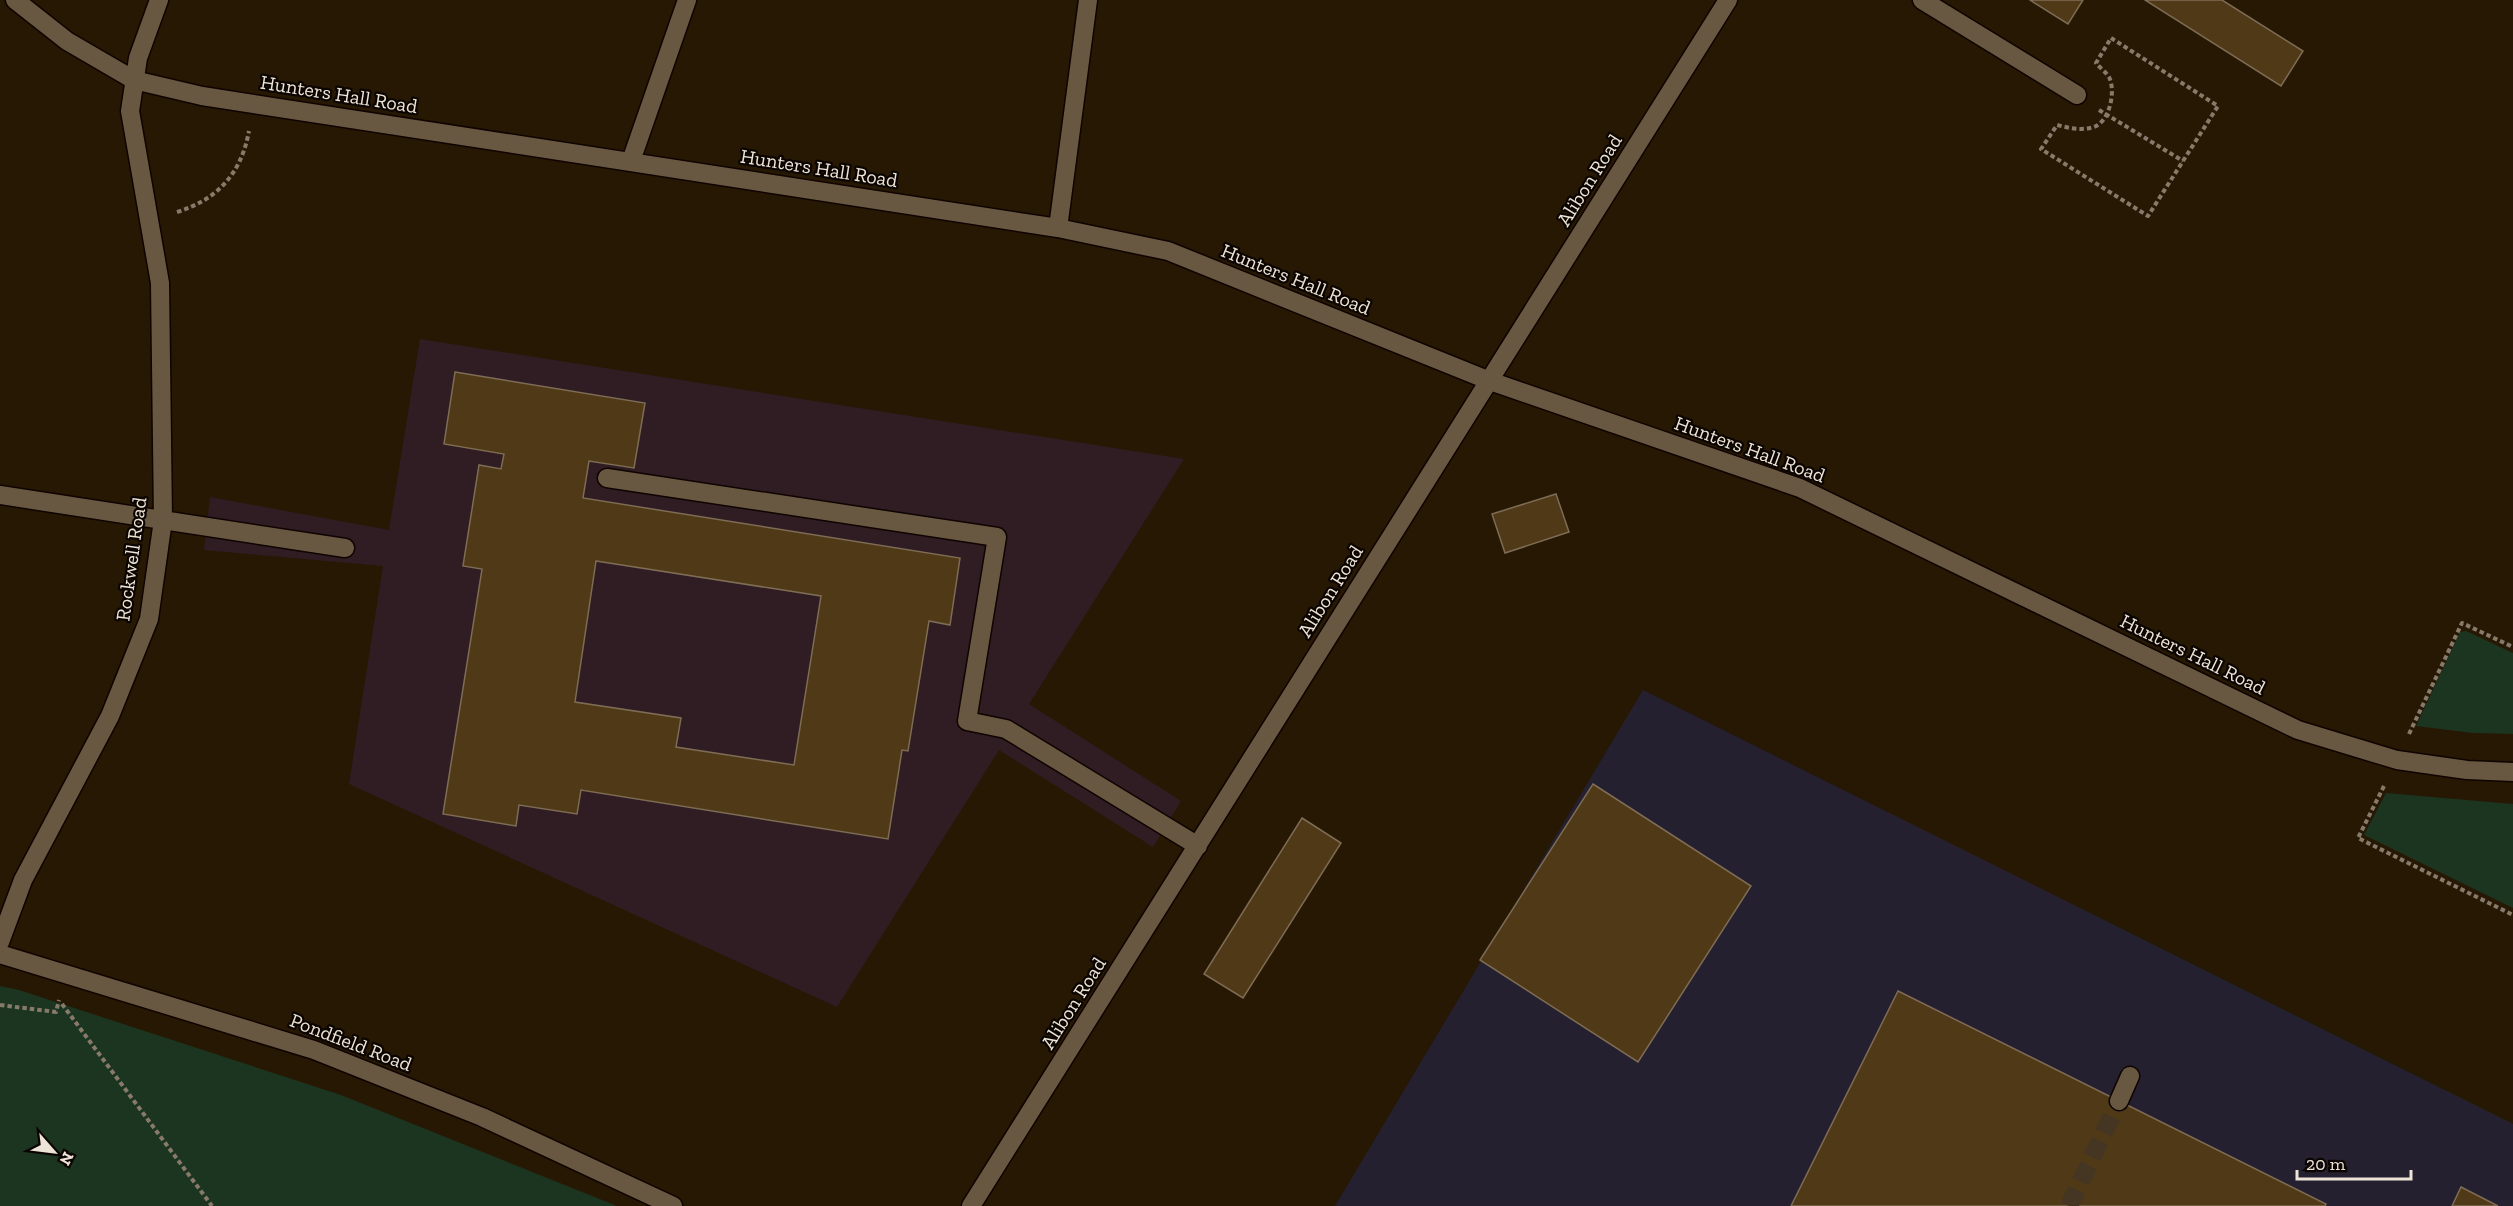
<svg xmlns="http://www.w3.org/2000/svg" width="2513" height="1206" viewBox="0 0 2513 1206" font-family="'Zilla Slab',serif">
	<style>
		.industrial { fill: #24202f }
		.education { fill: #2f1d23 }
		.green { fill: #1c3520 }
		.building { fill: #503917; stroke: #7e6c55; stroke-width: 1.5; fill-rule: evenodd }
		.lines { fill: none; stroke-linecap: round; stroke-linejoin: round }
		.minor-tunnel { stroke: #453624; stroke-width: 18; stroke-dasharray: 18 9; stroke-linecap: butt }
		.minor-casing { stroke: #0f0400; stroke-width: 21 }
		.path { stroke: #877a6a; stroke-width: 4; stroke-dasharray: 4.5 3; stroke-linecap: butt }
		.minor { stroke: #695841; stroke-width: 18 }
		.labels { text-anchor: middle; stroke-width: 4.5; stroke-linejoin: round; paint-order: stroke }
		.street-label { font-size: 20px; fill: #ede3d6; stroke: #0b0501 }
	</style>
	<rect width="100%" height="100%" fill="#271804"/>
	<path class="industrial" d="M 1643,690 L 2513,1124 L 2513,1206 L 1335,1206 Z"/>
	<path class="education" d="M 420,339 L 1184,459 L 1029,704 L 1181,801 L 1153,847 L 999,750 L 837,1007 L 349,784 L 383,566 L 204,550 L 210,497 L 389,530 Z"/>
	<path class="green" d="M 2466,631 L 2513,653 L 2513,734 L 2473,733 L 2416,726 L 2460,632 Z
		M 2386,793 L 2513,804 L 2513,908 L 2364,835 Z
		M 0,986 L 19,990 L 341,1095 L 617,1206 L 0,1206 Z"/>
	<path class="building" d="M 2030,0 L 2083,0 L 2068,24 Z
		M 2145,0 L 2222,0 L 2303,51 L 2281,86 Z
		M 455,372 L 645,403 L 634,468 L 589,461 L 583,498 L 960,558 L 950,625 L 929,621 L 908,751 L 902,750 L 888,839 L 581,790 L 577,814 L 519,805 L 516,826 L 443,814 L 482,569 L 463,566 L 479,465 L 501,469 L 504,454 L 444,444 ZM 596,561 L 821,596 L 794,765 L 676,747 L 681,718 L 575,702 Z
		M 1556,494 L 1569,532 L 1505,553 L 1492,514 Z
		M 1593,784 L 1751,886 L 1638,1062 L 1480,960 Z
		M 1302,818 L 1341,843 L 1243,998 L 1204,974 Z
		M 1898,991 L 2326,1204 L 2325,1206 L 1791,1206 Z
		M 2461,1187 L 2498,1206 L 2452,1206 Z"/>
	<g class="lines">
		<path class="minor-tunnel" d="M 2069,1206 L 2119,1101"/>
		<defs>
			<path id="minor" d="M 15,0 L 67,41 L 134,80 L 202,96 L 1058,228 L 1168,251 L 1490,381 L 1800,488 L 2298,730 L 2397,760 L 2467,770 L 2513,772
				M 1922,0 L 2077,95
				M 631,161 L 687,0
				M 1058,228 L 1088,0
				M 607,478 L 997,537 L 967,721 L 1006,729 L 1198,846
				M 0,495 L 345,548
				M 0,942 L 23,880 L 110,716 L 149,619 L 163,520 L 160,283 L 130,111 L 138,58 L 159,0
				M 0,954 L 314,1050 L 482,1117 L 673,1206
				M 2119,1101 L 2130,1076
				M 971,1206 L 1728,0"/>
		</defs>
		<use href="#minor" class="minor-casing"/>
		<path class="path" d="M 2111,38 L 2218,106 L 2148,216 L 2041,149 L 2057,125 C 2069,128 2082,131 2094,127 C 2110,121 2116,91 2109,77 C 2106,72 2100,68 2096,63 Z
			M 2099,110 L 2183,161
			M 177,212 C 218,199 241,174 249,131
			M 2409,734 L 2462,623 L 2513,647
			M 2384,786 L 2358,838 L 2513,915
			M 62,1004 L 212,1206
			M 0,1005 L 56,1012 L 59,1000"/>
		<use href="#minor" class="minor"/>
	</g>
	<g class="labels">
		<g class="street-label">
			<text transform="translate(339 94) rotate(9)" y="7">Hunters Hall Road</text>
			<text transform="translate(819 168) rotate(9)" y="7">Hunters Hall Road</text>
			<text transform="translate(1589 180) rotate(-58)" y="7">Alibon Road</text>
			<text transform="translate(1296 279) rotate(22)" y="7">Hunters Hall Road</text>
			<text transform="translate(1750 449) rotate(20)" y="7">Hunters Hall Road</text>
			<text transform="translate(131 559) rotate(-82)" y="7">Rockwell Road</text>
			<text transform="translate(1330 591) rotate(-58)" y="7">Alibon Road</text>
			<text transform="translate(2193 654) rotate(26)" y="7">Hunters Hall Road</text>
			<text transform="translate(1073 1003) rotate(-58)" y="7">Alibon Road</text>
			<text transform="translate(351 1042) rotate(21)" y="7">Pondfield Road</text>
		</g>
	</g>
	<g transform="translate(54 1152) rotate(118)" stroke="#0b0501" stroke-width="4.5" paint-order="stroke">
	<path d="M0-4.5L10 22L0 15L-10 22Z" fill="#ede3d6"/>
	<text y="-9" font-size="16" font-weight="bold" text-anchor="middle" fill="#ede3d6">N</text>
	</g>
	<path d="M2297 1170v9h114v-9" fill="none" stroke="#ede3d6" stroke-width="3"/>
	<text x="2306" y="1170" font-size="18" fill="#ede3d6" stroke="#0b0501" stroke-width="4.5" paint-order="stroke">20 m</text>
</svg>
